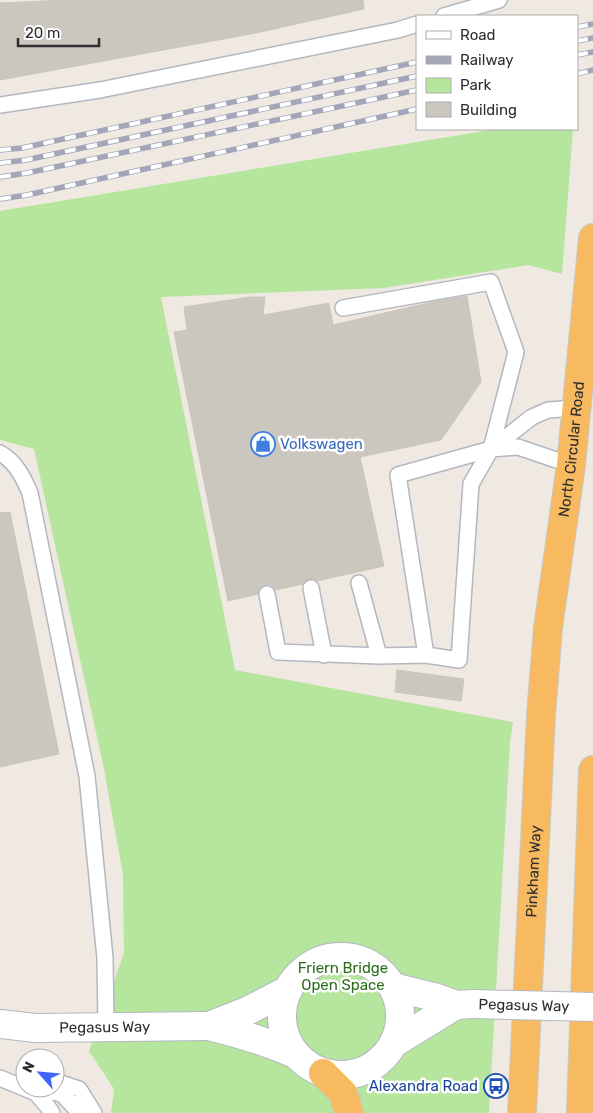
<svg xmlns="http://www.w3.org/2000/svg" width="593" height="1113" viewBox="0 0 593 1113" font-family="Rubik,sans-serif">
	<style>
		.green { fill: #b6e59e }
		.building { fill: #cbc7bf; stroke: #cbc5ba }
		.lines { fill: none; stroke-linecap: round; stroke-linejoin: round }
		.service-casing { stroke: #b4b7c1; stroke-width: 18 }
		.minor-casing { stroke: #b4b7c1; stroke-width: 30 }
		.trunk-casing { stroke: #c9c9c9; stroke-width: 30 }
		.service { stroke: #fff; stroke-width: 15 }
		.minor { stroke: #fff; stroke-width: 28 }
		.trunk { stroke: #f8ba60; stroke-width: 28 }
		.rail-casing { stroke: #a3a6b8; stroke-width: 5.5 }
		.rail { stroke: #fff; stroke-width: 4; stroke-dasharray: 11; stroke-linecap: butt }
		.minor-bridge-casing { stroke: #b4b7c1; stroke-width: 30; stroke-linecap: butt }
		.minor-bridge { stroke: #fff; stroke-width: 28 }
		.labels { text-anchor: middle; stroke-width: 5; stroke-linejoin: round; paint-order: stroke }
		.shop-label { font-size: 15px; fill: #366cbe; stroke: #fff; text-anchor: start }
		.street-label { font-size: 15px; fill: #2e2e2e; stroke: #fff }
		.park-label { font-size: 15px; fill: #2c6e1b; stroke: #fff }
		.transit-label { font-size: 15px; fill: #164399; stroke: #fff; text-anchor: end }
	</style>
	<rect width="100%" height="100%" fill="#efe9e1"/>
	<path class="green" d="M 496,129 L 573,129 L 562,274 L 528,265 L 384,288 L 161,297 L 235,670 L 513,722 L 510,743 L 489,1113 L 111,1113 L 114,1089 L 89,1051 L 124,953 L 123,875 L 104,769 L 34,449 L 0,440 L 0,211 Z"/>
	<path class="building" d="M 66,0 L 363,0 L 364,9 L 256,33 L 0,80 L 0,3 Z
		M 467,296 L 481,382 L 441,440 L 360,457 L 384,566 L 317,581 L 314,579 L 309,579 L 305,581 L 303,584 L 275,590 L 271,585 L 265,585 L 261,587 L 258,594 L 228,601 L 174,332 L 187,330 L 184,307 L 250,297 L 265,297 L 263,315 L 329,303 L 333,325 L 432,302 Z
		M 10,512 L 59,754 L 0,767 L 0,513 Z
		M 397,670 L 464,679 L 461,701 L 395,692 Z"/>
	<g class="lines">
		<defs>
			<path id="service" d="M 444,16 L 499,0
				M 0,105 L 100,90 L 398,30 L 417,24
				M 343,308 L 491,282 L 516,352 L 491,449
				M 0,453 C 16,462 23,477 30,493 L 87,776 L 105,958 L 106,1026
				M 571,465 L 518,447 L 491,449 L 471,484 L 459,660 L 426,655 L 398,475 L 491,449 L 532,417 L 548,410 L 576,408
				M 359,583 L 379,656
				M 311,588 L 324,655
				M 267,594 L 278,652 L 379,656 L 426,655
				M 0,1078 L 36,1093 L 56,1092 L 63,1095 L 78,1111 L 79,1113
				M 55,1081 L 79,1089 L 94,1113
				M 36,1093 L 48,1107 L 52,1113"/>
			<g id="minor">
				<circle cx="341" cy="1016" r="59"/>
				<path d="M 393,987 L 434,997 L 456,1005 L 473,1004"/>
				<path d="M 288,990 L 247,1011 L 209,1026 C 239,1033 267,1042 295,1054"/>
				<path id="s1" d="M 0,1024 L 35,1028 L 209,1026"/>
				<path d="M 394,1043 L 456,1005"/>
			</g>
			<g id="trunk">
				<path d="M 323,1073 L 343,1093 L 349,1113"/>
				<path id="s2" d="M 522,1113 L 541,715 L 548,628 L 571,465 L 593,238"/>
				<path d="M 581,1113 L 593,770"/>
			</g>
		</defs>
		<use href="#service" class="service-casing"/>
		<use href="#minor" class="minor-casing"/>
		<use href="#trunk" class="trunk-casing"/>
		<use href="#service" class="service"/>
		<use href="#minor" class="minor"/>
		<use href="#trunk" class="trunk"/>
		<defs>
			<path id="rail" d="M 577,27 L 593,24
				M 577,41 L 593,38
				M 577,55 L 593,52
				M 577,74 L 593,70
				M 0,150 L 22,148 L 417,62
				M 0,163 L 26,160 L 417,76
				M 0,177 L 27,173 L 417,90
				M 0,199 L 27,195 L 417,109"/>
		</defs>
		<use href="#rail" class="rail-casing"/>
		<use href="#rail" class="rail"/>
		<defs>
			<g id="minor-bridge">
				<path id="s3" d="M 473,1004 L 593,1007"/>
			</g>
		</defs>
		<use href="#minor-bridge" class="minor-bridge-casing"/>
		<use href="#minor-bridge" class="minor-bridge"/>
	</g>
	<defs>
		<symbol id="shop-ring" viewBox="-11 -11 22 22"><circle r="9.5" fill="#fff" stroke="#3f7fe0" stroke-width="1.5"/><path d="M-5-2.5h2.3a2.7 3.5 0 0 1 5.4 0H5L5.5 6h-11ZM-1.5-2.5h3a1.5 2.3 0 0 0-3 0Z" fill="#3f7fe0"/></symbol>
		<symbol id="bus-ring" viewBox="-11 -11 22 22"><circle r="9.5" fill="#fff" stroke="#1a4fb4" stroke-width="1.5"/><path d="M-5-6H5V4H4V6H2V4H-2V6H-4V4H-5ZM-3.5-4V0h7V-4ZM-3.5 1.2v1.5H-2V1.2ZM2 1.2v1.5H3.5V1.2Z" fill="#1a4fb4"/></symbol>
	</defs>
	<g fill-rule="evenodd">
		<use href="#shop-ring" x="249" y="430" width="28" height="28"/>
		<use href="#bus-ring" x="482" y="1072" width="28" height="28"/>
	</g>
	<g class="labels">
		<g class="shop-label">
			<text x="280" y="449">Volkswagen</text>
		</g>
		<g class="street-label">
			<text dy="5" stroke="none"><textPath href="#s2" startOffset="666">North Circular Road</textPath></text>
			<text dy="5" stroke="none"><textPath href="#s2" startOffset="242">Pinkham Way</textPath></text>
			<text dy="5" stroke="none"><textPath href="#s3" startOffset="51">Pegasus Way</textPath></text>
			<text dy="5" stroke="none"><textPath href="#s1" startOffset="105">Pegasus Way</textPath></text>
		</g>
		<g class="park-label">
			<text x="343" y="973">Friern Bridge<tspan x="343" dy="17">Open Space</tspan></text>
		</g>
		<g class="transit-label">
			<text x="478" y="1091">Alexandra Road</text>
		</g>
	</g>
	<rect x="416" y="15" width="162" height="115" fill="#ffffff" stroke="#ababab"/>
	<rect x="426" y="31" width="25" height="8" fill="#ffffff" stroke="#ababab"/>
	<text x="460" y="40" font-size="15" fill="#2e2e2e">Road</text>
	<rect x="426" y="56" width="25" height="8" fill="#a3a6b8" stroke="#ababab"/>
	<text x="460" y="65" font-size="15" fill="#2e2e2e">Railway</text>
	<rect x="426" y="78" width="25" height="15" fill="#b6e59e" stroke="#ababab"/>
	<text x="460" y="90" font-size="15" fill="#2e2e2e">Park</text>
	<rect x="426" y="102" width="25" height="15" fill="#cbc7bf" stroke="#ababab"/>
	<text x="460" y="115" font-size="15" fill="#2e2e2e">Building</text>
	<g transform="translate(40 1073) rotate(297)"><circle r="24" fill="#ffffff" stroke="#ababab"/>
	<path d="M0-4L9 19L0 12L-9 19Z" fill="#4264fb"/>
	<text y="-8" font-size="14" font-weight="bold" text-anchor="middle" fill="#2e2e2e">N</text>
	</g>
	<path d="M18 38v8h81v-8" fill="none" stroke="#2e2e2e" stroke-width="2.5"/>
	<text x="25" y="38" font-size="15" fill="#2e2e2e" stroke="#ffffff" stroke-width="4" paint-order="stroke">20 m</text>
</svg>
